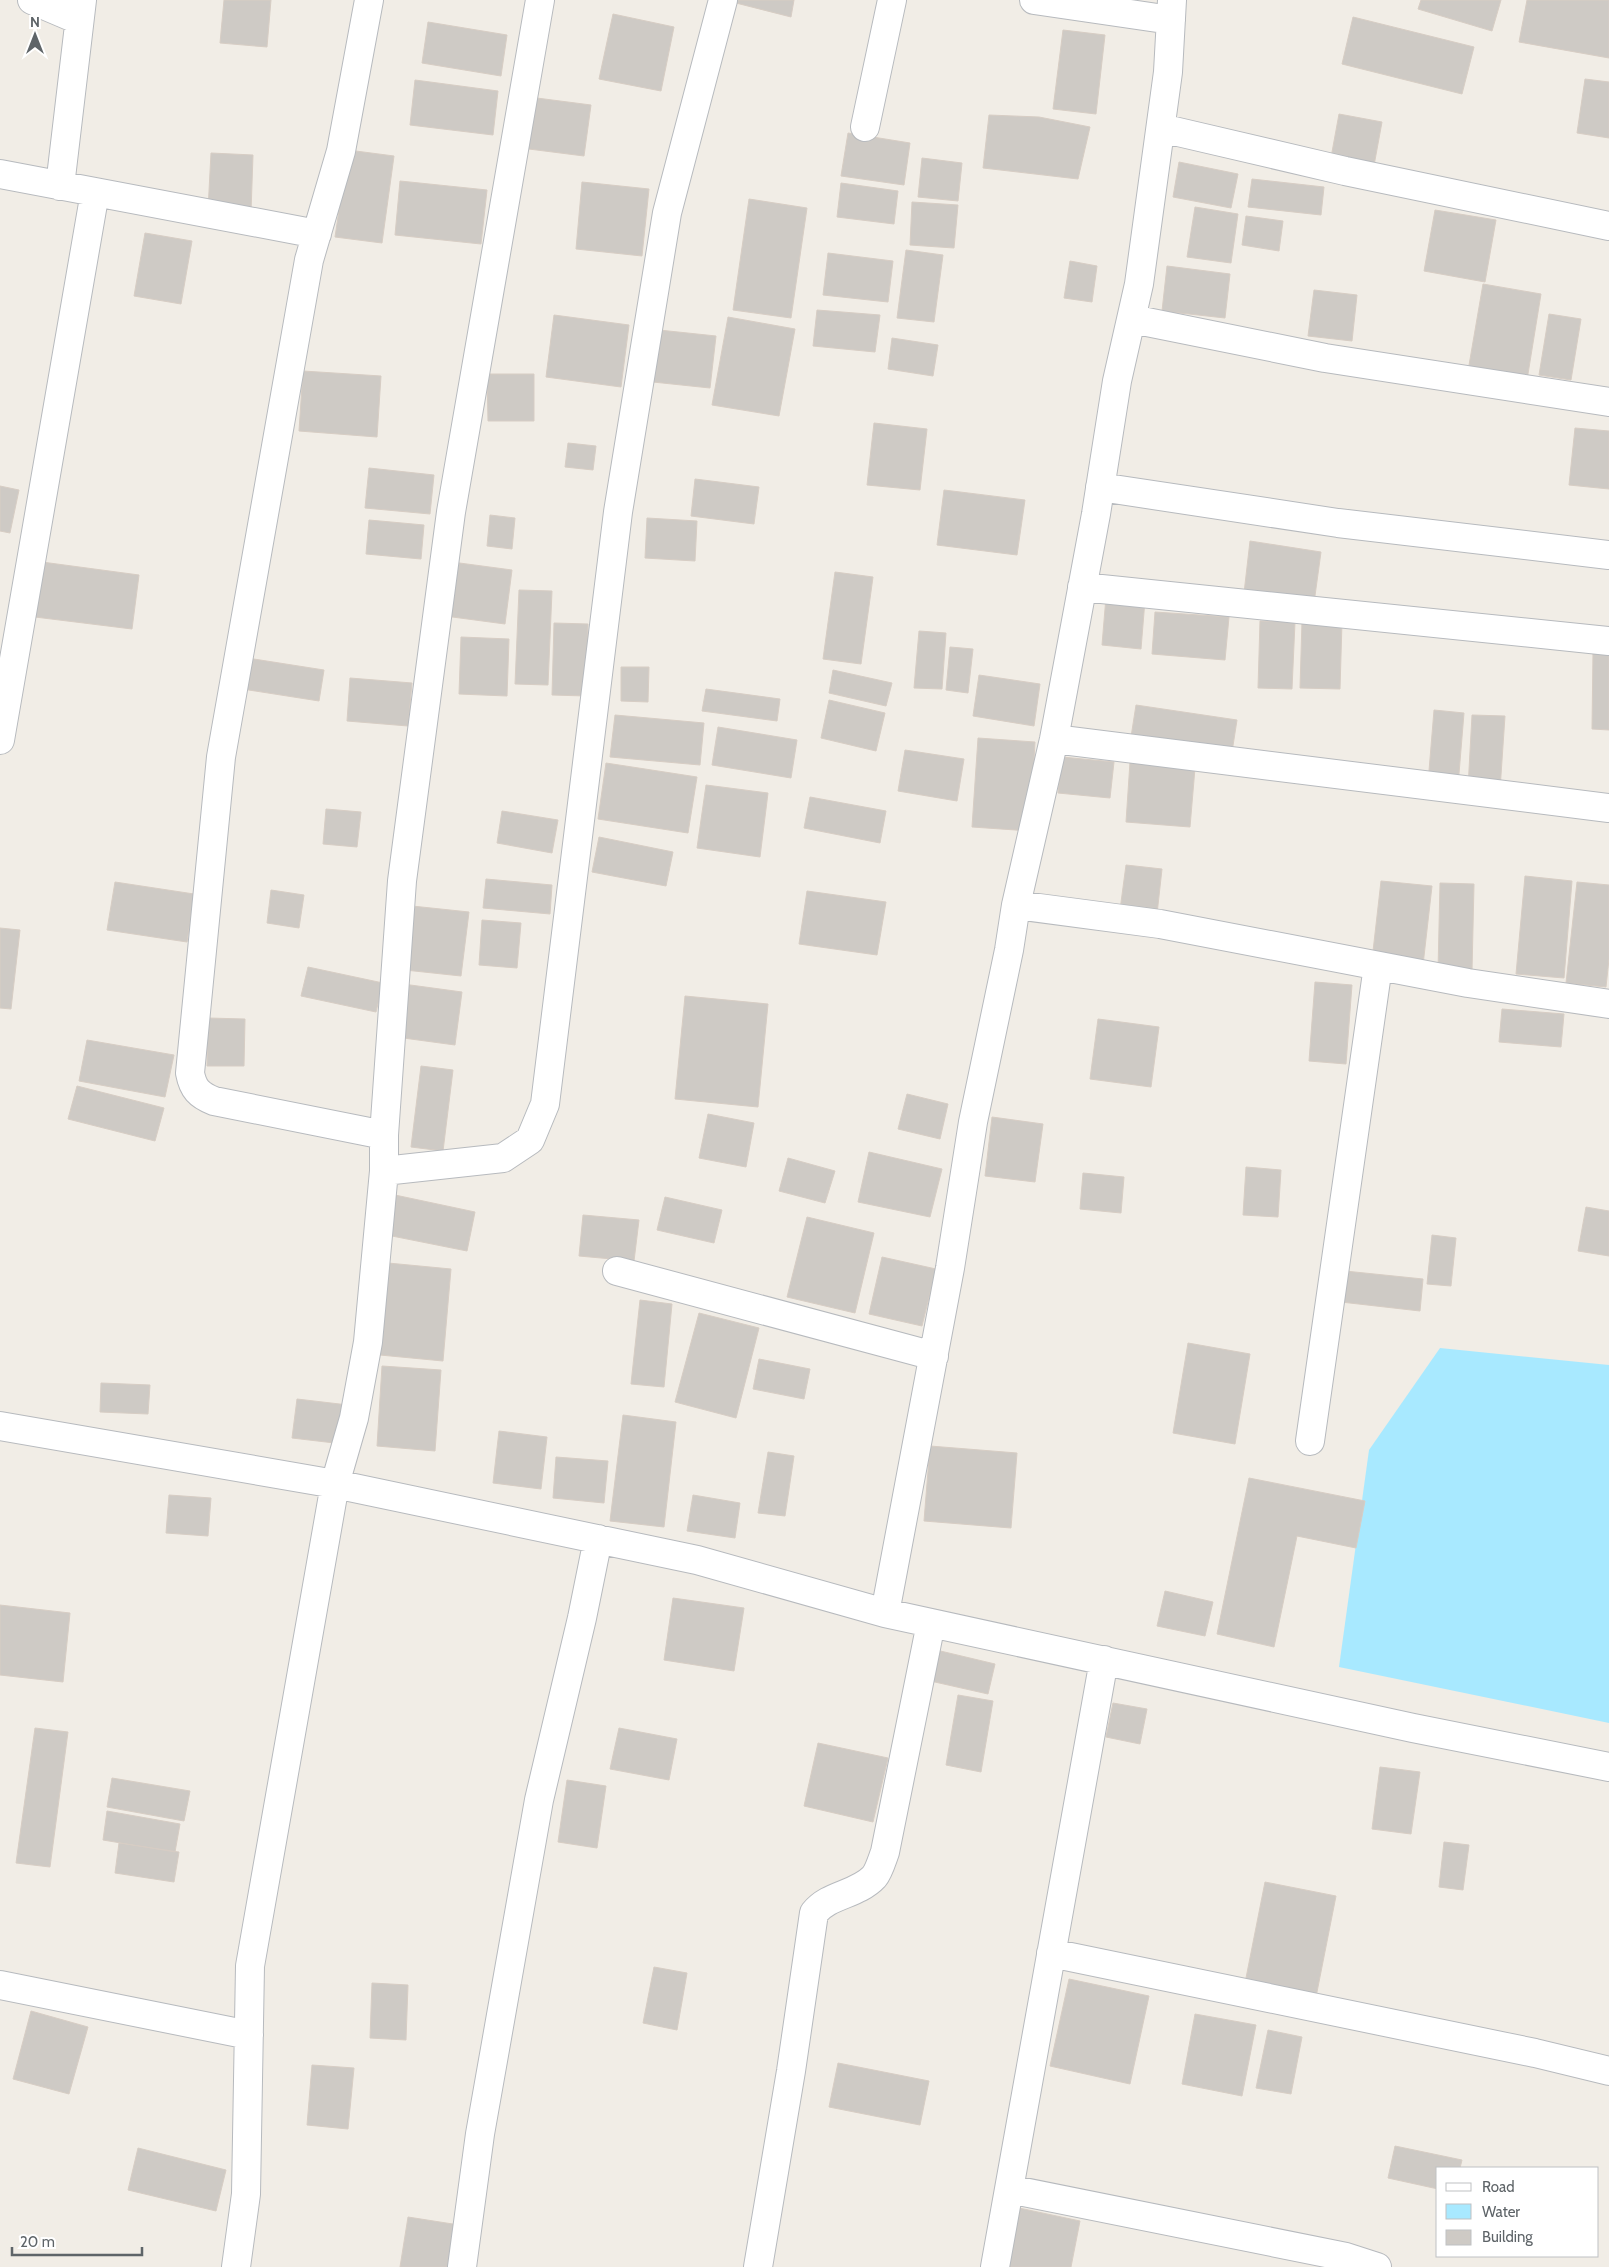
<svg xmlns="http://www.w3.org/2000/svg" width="1609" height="2267" viewBox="0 0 1609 2267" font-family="Cabin,sans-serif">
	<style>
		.water { fill: #a8e9ff }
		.building { fill: #cecac5; stroke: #d7cdc4 }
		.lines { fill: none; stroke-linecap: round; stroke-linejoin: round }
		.minor-casing { stroke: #b7babe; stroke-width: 30 }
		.minor { stroke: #fff; stroke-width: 28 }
	</style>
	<rect width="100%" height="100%" fill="#f1ede6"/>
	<path class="water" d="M 1440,1348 L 1609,1365 L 1609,1723 L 1339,1667 L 1369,1450 Z"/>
	<path class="building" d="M 224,0 L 271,0 L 267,47 L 220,43 Z
		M 732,0 L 794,0 L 791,17 L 732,2 Z
		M 1421,0 L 1501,0 L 1492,31 L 1418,9 Z
		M 1527,0 L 1609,0 L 1609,58 L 1519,42 Z
		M 613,14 L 674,27 L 661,91 L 599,79 Z
		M 1353,17 L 1474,47 L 1462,94 L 1342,64 Z
		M 428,22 L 507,35 L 501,76 L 422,63 Z
		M 1063,30 L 1105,35 L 1096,114 L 1053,109 Z
		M 1585,79 L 1609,82 L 1609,138 L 1577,133 Z
		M 415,80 L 498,91 L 493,135 L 410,125 Z
		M 529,97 L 591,105 L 584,156 L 521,148 Z
		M 1339,114 L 1382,122 L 1373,171 L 1330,163 Z
		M 989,115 L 1039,117 L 1090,127 L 1078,179 L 983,168 Z
		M 848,133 L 910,143 L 904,185 L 841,176 Z
		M 348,150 L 394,156 L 382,243 L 335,237 Z
		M 211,153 L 253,155 L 251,212 L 208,210 Z
		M 922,158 L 962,163 L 958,201 L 918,197 Z
		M 1179,162 L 1238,174 L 1231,208 L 1173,197 Z
		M 1252,179 L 1324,187 L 1321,215 L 1248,207 Z
		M 400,181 L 487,190 L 481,244 L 395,235 Z
		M 582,182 L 649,189 L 642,256 L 576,249 Z
		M 841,183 L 898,191 L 894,224 L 837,217 Z
		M 749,199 L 807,208 L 791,318 L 733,310 Z
		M 912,202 L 958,205 L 954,248 L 910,245 Z
		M 1195,207 L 1238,214 L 1231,263 L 1187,257 Z
		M 1435,210 L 1496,220 L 1485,282 L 1424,271 Z
		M 1246,216 L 1283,221 L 1279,251 L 1242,245 Z
		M 145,233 L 192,241 L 181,304 L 134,296 Z
		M 906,250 L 943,255 L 934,322 L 897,318 Z
		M 828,253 L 893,261 L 888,302 L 823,295 Z
		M 1070,261 L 1097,266 L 1092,302 L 1064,298 Z
		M 1167,266 L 1230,274 L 1225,318 L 1162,311 Z
		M 1483,284 L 1541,294 L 1527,380 L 1468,371 Z
		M 1314,290 L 1357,295 L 1352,341 L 1308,336 Z
		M 817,310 L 880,315 L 875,352 L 813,346 Z
		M 1549,314 L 1581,319 L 1571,380 L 1539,375 Z
		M 554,315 L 629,325 L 621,387 L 546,377 Z
		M 728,317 L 795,329 L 779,416 L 712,405 Z
		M 659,330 L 716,336 L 710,388 L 653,382 Z
		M 892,338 L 938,345 L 933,376 L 888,369 Z
		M 303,371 L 381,376 L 377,437 L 299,431 Z
		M 487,374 L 534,374 L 534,421 L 488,421 Z
		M 874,423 L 927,429 L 920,490 L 867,485 Z
		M 1575,428 L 1609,431 L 1609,489 L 1569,485 Z
		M 568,443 L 596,446 L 593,470 L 565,467 Z
		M 369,468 L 434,475 L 430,514 L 365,508 Z
		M 695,479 L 759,487 L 754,524 L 691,516 Z
		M 0,486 L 19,490 L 10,533 L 0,531 Z
		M 944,490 L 1025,500 L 1017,555 L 937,545 Z
		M 490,515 L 515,518 L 512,549 L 487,546 Z
		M 647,518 L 697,521 L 695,561 L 645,558 Z
		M 369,520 L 424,525 L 421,559 L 366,554 Z
		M 1250,541 L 1321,552 L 1314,603 L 1244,593 Z
		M 42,562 L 139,575 L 132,629 L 35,617 Z
		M 452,562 L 512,570 L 505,624 L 445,616 Z
		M 835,572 L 873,577 L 861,664 L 823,659 Z
		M 519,590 L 552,591 L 548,685 L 515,684 Z
		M 1106,597 L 1145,600 L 1141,649 L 1102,645 Z
		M 1155,612 L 1229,617 L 1225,660 L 1152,654 Z
		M 1260,621 L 1295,622 L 1292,689 L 1258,688 Z
		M 1302,621 L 1342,622 L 1340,689 L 1300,688 Z
		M 554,623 L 588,624 L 586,696 L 552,695 Z
		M 919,631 L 946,633 L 942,689 L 914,688 Z
		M 461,637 L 509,639 L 507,696 L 459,694 Z
		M 950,647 L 973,649 L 968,693 L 946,690 Z
		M 1593,652 L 1609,652 L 1609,730 L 1592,729 Z
		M 241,657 L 324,670 L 319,701 L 236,688 Z
		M 621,667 L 649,667 L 648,702 L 621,701 Z
		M 833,670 L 892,683 L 886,706 L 829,693 Z
		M 979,675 L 1040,684 L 1034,726 L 973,716 Z
		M 350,678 L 412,683 L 408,726 L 347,721 Z
		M 706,689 L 780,699 L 777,721 L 702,711 Z
		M 829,700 L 885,713 L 876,751 L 821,738 Z
		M 1136,705 L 1237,720 L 1232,752 L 1131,737 Z
		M 1434,710 L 1464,713 L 1458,786 L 1428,783 Z
		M 615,715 L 704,723 L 700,765 L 610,757 Z
		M 1472,715 L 1505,716 L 1500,790 L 1468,788 Z
		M 718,727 L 797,740 L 791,778 L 712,765 Z
		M 978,738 L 1035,742 L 1030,831 L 972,827 Z
		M 905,750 L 964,759 L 957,801 L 898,791 Z
		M 1062,757 L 1114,762 L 1110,798 L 1058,793 Z
		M 1130,762 L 1195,768 L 1190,827 L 1126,822 Z
		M 606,763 L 697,777 L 688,833 L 598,819 Z
		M 706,785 L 768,793 L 760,857 L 697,848 Z
		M 810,797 L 886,811 L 880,843 L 804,828 Z
		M 326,809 L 361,812 L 357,847 L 323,844 Z
		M 502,811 L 558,820 L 552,853 L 497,843 Z
		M 599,837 L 673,852 L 666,886 L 592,872 Z
		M 1126,865 L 1162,869 L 1157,914 L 1120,910 Z
		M 1525,876 L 1572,881 L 1564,978 L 1516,974 Z
		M 486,879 L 552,885 L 550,914 L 483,908 Z
		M 1381,881 L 1432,886 L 1423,965 L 1372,960 Z
		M 115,882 L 194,894 L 187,942 L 107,930 Z
		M 1577,882 L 1609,885 L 1609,959 L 1606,987 L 1566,983 Z
		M 1440,883 L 1474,884 L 1472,971 L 1438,971 Z
		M 271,890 L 304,895 L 299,928 L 267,923 Z
		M 807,891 L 886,902 L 877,955 L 799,944 Z
		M 412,906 L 469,912 L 461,976 L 405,970 Z
		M 482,920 L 521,923 L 517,968 L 479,965 Z
		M 0,928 L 20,930 L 11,1009 L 0,1008 Z
		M 308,967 L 383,983 L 376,1012 L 301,996 Z
		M 1315,982 L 1352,985 L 1346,1064 L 1309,1061 Z
		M 403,984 L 462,992 L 455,1045 L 396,1037 Z
		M 685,996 L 768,1004 L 758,1107 L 675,1099 Z
		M 1502,1009 L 1564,1014 L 1561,1047 L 1499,1042 Z
		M 208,1018 L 245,1019 L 244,1066 L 207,1066 Z
		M 1098,1019 L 1159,1027 L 1151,1087 L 1090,1079 Z
		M 87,1040 L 174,1055 L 165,1097 L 79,1081 Z
		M 421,1066 L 453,1070 L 443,1151 L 411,1147 Z
		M 77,1086 L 164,1108 L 155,1141 L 68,1119 Z
		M 907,1094 L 948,1104 L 940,1139 L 898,1129 Z
		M 708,1114 L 754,1123 L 746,1167 L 699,1158 Z
		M 992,1117 L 1043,1124 L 1035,1182 L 985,1176 Z
		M 869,1152 L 942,1169 L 930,1217 L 858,1202 Z
		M 788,1158 L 835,1171 L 825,1203 L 779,1191 Z
		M 1246,1167 L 1281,1170 L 1278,1217 L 1243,1215 Z
		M 1083,1173 L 1124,1177 L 1121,1213 L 1080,1209 Z
		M 395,1195 L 475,1212 L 467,1251 L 387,1235 Z
		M 665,1197 L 722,1210 L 714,1243 L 657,1230 Z
		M 1586,1207 L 1609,1211 L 1609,1256 L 1578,1251 Z
		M 583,1215 L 639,1220 L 634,1261 L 579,1256 Z
		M 807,1217 L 874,1233 L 855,1313 L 787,1297 Z
		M 1432,1235 L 1456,1238 L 1451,1286 L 1427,1284 Z
		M 882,1257 L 936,1269 L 922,1326 L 869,1314 Z
		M 388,1263 L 451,1269 L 443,1361 L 380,1355 Z
		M 1345,1271 L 1423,1279 L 1420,1311 L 1341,1302 Z
		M 640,1300 L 672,1304 L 664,1387 L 631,1384 Z
		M 699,1313 L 759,1328 L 736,1418 L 675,1402 Z
		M 1188,1343 L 1250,1354 L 1235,1444 L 1173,1433 Z
		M 759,1359 L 810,1369 L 804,1399 L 753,1389 Z
		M 382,1366 L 441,1370 L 435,1451 L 377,1446 Z
		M 101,1383 L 150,1385 L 148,1414 L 100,1412 Z
		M 297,1399 L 348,1405 L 343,1444 L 292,1438 Z
		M 623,1415 L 676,1422 L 664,1527 L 610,1521 Z
		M 499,1431 L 547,1437 L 541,1489 L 493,1483 Z
		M 930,1446 L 1017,1453 L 1011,1528 L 924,1521 Z
		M 768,1452 L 794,1456 L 785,1516 L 758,1513 Z
		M 556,1457 L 608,1461 L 604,1503 L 553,1498 Z
		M 1249,1478 L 1365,1501 L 1356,1548 L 1297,1536 L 1274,1647 L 1217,1634 Z
		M 169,1495 L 211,1498 L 208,1536 L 166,1533 Z
		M 693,1495 L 740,1503 L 735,1538 L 687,1531 Z
		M 1165,1591 L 1213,1602 L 1205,1636 L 1157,1626 Z
		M 673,1598 L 744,1608 L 734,1671 L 664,1660 Z
		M 0,1605 L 70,1613 L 63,1682 L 0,1675 Z
		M 932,1649 L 995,1664 L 988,1694 L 926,1680 Z
		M 958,1695 L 993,1701 L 981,1772 L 946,1765 Z
		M 1113,1703 L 1147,1709 L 1140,1744 L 1106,1737 Z
		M 35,1728 L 68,1732 L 50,1867 L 16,1863 Z
		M 619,1728 L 677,1739 L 669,1780 L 610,1769 Z
		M 818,1743 L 888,1758 L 873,1822 L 804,1806 Z
		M 1380,1767 L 1420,1772 L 1411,1834 L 1372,1829 Z
		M 112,1778 L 190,1791 L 184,1821 L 107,1807 Z
		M 567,1780 L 606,1786 L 597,1848 L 558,1842 Z
		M 107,1811 L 180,1824 L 175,1852 L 103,1840 Z
		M 1444,1842 L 1469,1845 L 1463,1890 L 1439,1887 Z
		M 119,1843 L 179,1852 L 174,1882 L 115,1873 Z
		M 1265,1882 L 1336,1896 L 1316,1997 L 1245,1983 Z
		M 654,1967 L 687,1973 L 677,2030 L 643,2023 Z
		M 1069,1979 L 1149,1996 L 1130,2084 L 1050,2066 Z
		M 372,1983 L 408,1985 L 406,2040 L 370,2038 Z
		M 31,2011 L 88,2027 L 69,2094 L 13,2079 Z
		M 1195,2014 L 1256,2025 L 1242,2096 L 1182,2084 Z
		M 1268,2030 L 1302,2037 L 1291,2094 L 1256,2088 Z
		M 838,2063 L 929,2081 L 920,2125 L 829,2107 Z
		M 312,2065 L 354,2068 L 348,2129 L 307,2125 Z
		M 1395,2146 L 1462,2160 L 1460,2168 L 1438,2168 L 1438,2189 L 1388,2178 Z
		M 138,2148 L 226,2170 L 216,2211 L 128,2190 Z
		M 1019,2208 L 1080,2221 L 1071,2267 L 1007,2267 Z
		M 408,2217 L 459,2225 L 453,2267 L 400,2267 Z"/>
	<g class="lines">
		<defs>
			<path id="minor" d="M 32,0 L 79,20
				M 369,0 L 341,151 L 309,260 L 221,757 L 190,1073 C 193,1089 199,1095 214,1101 L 384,1135
				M 1034,0 L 1171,20
				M 865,127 L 892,0
				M 1161,128 L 1345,171 L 1609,226
				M 0,174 L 317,234
				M 60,186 L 82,0
				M 1132,319 L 1325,358 L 1609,402
				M 1100,487 L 1338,523 L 1609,555
				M 1082,587 L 1609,641
				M 1054,739 L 1609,808
				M 0,740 L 95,192
				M 1016,905 L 1160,924 L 1468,983 L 1609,1004
				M 384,1171 L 503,1158 L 530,1140 L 545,1104 L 618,512 L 667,213 L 723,0
				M 617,1271 L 934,1356
				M 0,1426 L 335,1484 L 697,1560 L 885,1613 L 1413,1728 L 1609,1767
				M 1310,1441 L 1378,966
				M 885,1613 L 950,1268 L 973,1122 L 1009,950 L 1016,905 L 1054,739 L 1096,514 L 1117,381 L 1139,284 L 1168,72 L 1172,0
				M 1051,1953 L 1535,2053 L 1609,2071
				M 0,1985 L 249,2035
				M 1009,2189 L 1346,2257 L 1377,2267
				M 236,2267 L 246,2194 L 250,1966 L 335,1484 L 354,1418 L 368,1342 L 384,1171 L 384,1135 L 402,881 L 451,512 L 540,0
				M 462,2267 L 480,2134 L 539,1800 L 582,1618 L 598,1539
				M 758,2267 L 791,2071 L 814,1913 C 829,1894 857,1895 874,1877 C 879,1871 882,1860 885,1852 L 931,1623
				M 995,2267 L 1104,1660"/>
		</defs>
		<use href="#minor" class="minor-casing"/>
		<use href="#minor" class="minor"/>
	</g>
	<rect x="1436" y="2167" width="162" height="90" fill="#ffffff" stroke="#bfc1c3"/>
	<rect x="1446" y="2183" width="25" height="8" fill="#ffffff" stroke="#bfc1c3"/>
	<text x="1482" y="2192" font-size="15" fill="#5e6468">Road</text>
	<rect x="1446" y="2204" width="25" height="15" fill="#a8e9ff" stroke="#bfc1c3"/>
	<text x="1482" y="2217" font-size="15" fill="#5e6468">Water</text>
	<rect x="1446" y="2230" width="25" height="15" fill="#cecac5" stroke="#bfc1c3"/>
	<text x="1482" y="2242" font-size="15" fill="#5e6468">Building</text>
	<g transform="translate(35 35)" stroke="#ffffff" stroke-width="4" paint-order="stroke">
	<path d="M0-4L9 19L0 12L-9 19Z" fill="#5e6468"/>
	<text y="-8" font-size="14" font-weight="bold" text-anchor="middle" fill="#5e6468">N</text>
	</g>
	<path d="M12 2247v8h130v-8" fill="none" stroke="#5e6468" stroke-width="2.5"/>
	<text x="20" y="2247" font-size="15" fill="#5e6468" stroke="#ffffff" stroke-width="4" paint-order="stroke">20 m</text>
</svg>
